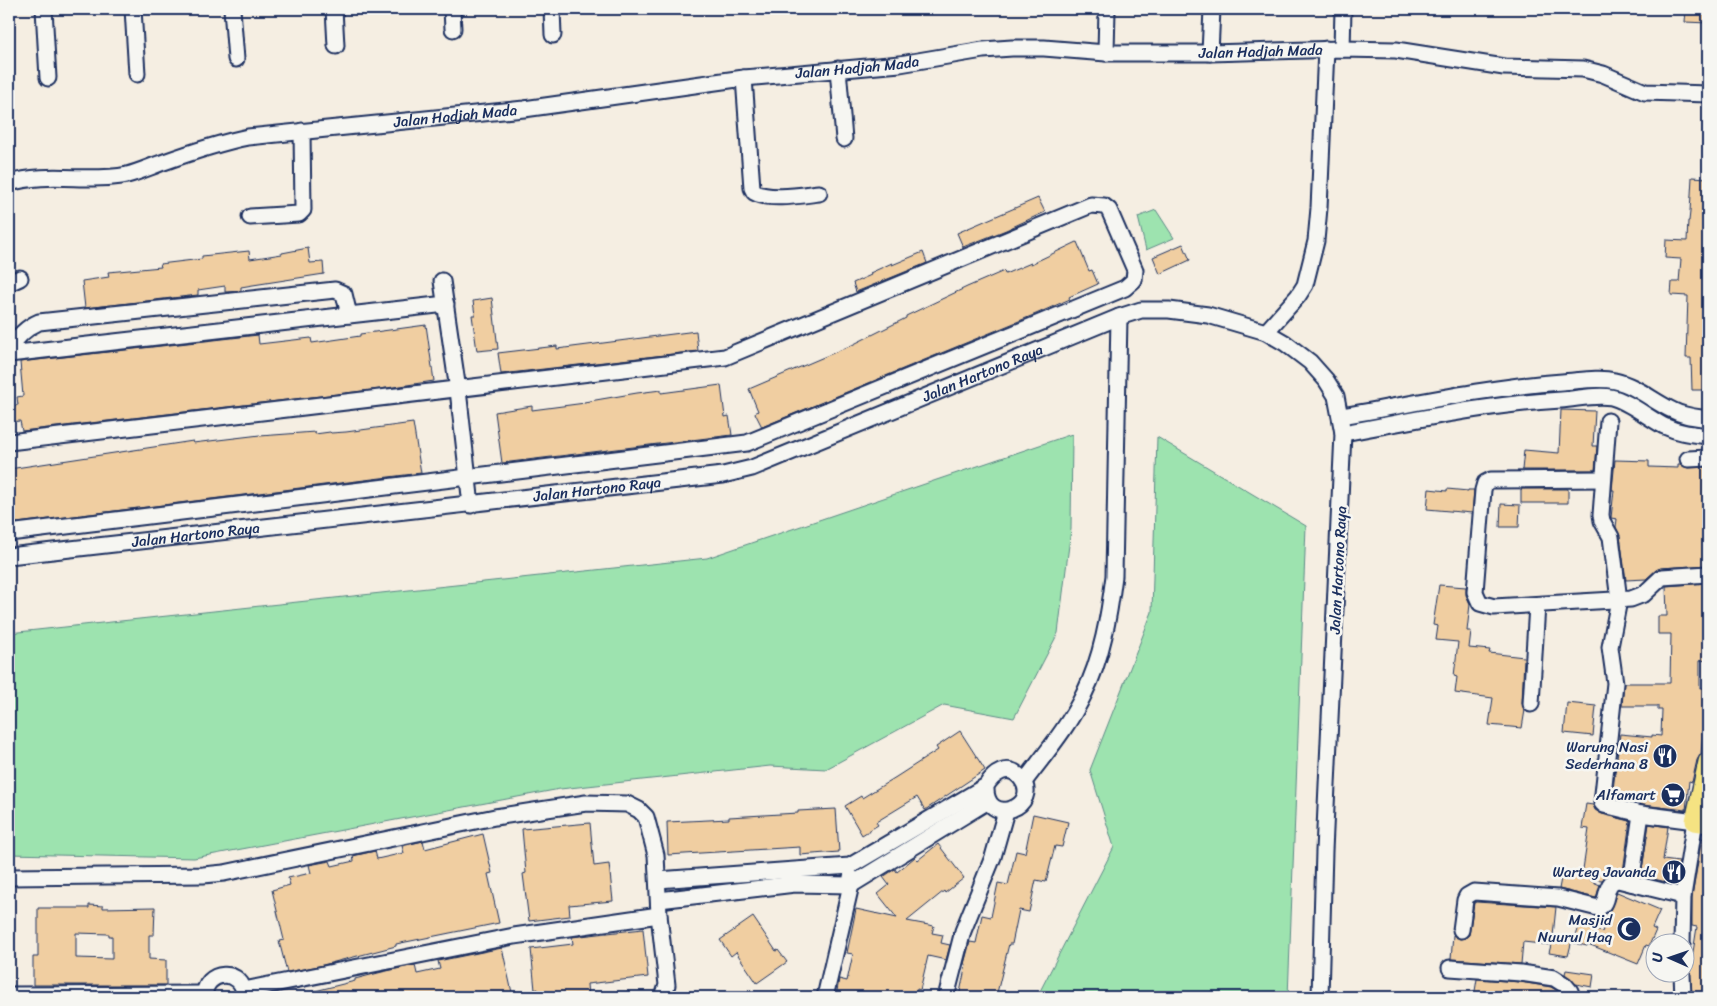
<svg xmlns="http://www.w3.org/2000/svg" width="1717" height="1006" viewBox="0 0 1717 1006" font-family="Sriracha,sans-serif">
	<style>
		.green { fill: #9de3af; stroke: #5c8986 }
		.building { fill: #f0cea1; stroke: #1b2f5e; fill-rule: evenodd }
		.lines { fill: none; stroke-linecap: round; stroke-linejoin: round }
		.minor-casing { stroke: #1b2f5e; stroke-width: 19 }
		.major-casing { stroke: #1b2f5e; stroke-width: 22 }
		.minor { stroke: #f6f6f2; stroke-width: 15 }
		.major { stroke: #f5e382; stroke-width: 19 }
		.labels { text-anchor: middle; stroke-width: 5; stroke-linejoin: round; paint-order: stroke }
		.street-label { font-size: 15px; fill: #1b2f5e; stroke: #f6f6f2 }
		.poi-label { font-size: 15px; fill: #1b2f5e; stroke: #f6f6f2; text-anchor: end }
	</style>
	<rect width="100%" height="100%" fill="#f5eee2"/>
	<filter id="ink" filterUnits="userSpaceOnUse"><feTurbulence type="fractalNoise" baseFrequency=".02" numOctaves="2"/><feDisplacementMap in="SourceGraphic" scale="10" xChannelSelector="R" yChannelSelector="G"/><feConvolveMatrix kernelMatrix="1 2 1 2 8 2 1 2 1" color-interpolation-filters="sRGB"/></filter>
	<g filter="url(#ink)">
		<path class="green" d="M 1156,210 L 1174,238 L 1146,250 L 1138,217 Z
			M 1072,434 L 1071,529 L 1058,633 L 1014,718 L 944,705 L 826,769 L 770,766 L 560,789 L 194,858 L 9,854 L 9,633 L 707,558 Z
			M 1157,437 L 1306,526 L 1288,997 L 1037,997 L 1114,847 L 1090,770 L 1152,612 Z"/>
		<path class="building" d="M 1686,9 L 1708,9 L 1708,23 L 1685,22 Z
			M 1692,177 L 1708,178 L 1708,390 L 1692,390 L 1691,358 L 1686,358 L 1688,296 L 1671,295 L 1672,282 L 1679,282 L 1681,259 L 1665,258 L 1666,240 L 1687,241 L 1688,221 L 1689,221 L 1690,212 Z
			M 1038,198 L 1045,212 L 1006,230 L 963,247 L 957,233 Z
			M 1077,242 L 1089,271 L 1092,270 L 1098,284 L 1069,297 L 1070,299 L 1036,314 L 762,427 L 755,413 L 758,411 L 749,389 L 852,345 L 906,318 L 906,316 L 967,287 L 1004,271 L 1005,274 L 1031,263 L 1031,264 Z
			M 1183,244 L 1190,260 L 1160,274 L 1153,257 Z
			M 308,248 L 310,263 L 323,262 L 324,274 L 253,285 L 241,287 L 241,291 L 225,292 L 225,286 L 198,290 L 198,295 L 85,308 L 82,281 L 109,277 L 108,272 L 161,267 L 160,264 L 202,259 L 202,256 L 249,251 L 250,259 L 282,254 L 282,253 Z
			M 923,252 L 927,263 L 856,292 L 853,283 L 871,275 L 870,273 L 892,263 L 892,265 Z
			M 492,298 L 498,349 L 477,351 L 472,315 L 475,315 L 473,301 Z
			M 426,325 L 434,381 L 380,389 L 22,431 L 20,421 L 9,422 L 9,406 L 18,405 L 17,397 L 23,396 L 20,362 L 258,335 L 259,344 L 311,338 L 312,343 L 360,336 L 360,334 Z
			M 696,331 L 698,351 L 501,374 L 498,353 L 557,346 L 557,349 Z
			M 721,385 L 725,417 L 729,416 L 732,435 L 502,463 L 495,412 L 532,406 L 532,410 L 585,403 L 584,402 L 637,393 L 661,390 L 661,393 Z
			M 1561,410 L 1595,411 L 1593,446 L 1597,446 L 1595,470 L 1522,470 L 1524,450 L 1559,453 Z
			M 413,423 L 421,473 L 9,524 L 9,469 L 193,441 L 193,443 L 260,435 L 260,436 L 315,432 L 315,434 L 330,432 L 331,433 L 346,432 Z
			M 1615,460 L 1649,461 L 1649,467 L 1678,468 L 1678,464 L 1680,464 L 1688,468 L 1708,467 L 1708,565 L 1661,568 L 1656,570 L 1646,579 L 1626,580 L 1620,536 L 1616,527 L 1617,519 L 1611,518 L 1614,490 L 1612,490 Z
			M 1429,489 L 1447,491 L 1447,489 L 1468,491 L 1468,490 L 1474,490 L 1472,513 L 1427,509 Z
			M 1521,489 L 1568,489 L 1568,503 L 1521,503 Z
			M 1501,504 L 1520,505 L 1519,527 L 1500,527 Z
			M 1708,583 L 1708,661 L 1700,660 L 1700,688 L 1707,688 L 1706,732 L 1703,732 L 1701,754 L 1697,760 L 1692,782 L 1689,781 L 1686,810 L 1643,805 L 1612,797 L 1620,734 L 1652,737 L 1652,735 L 1661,736 L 1662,710 L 1658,710 L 1658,706 L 1622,706 L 1624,683 L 1670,683 L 1671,634 L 1658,634 L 1658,616 L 1667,616 L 1666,586 Z
			M 1439,585 L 1466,587 L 1466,595 L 1470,604 L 1467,631 L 1471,631 L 1469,648 L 1490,650 L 1489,653 L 1524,657 L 1522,703 L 1525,710 L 1522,728 L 1489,725 L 1493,698 L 1455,693 L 1457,677 L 1454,676 L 1458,642 L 1436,640 L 1438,626 L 1433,625 Z
			M 1567,703 L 1596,706 L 1593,736 L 1564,733 Z
			M 960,731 L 985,770 L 925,810 L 917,797 L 876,822 L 878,825 L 862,835 L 845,806 L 861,796 L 862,798 L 896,777 L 938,750 L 936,747 Z
			M 1586,804 L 1593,805 L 1595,810 L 1602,814 L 1630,821 L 1623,872 L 1616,871 L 1610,873 L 1602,880 L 1591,879 L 1591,881 L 1600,885 L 1596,898 L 1559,889 L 1562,873 L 1582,876 L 1589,829 L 1582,828 Z
			M 836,809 L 839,852 L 800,855 L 800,847 L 668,855 L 667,822 L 729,819 L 729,817 L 798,813 L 798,811 Z
			M 1033,814 L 1068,822 L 1062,847 L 1055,846 L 1046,882 L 1036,880 L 1029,912 L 1019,910 L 1012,944 L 1009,944 L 996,997 L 959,997 L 966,964 L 964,964 L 970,942 L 976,943 L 982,915 L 991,917 L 998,883 L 1008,885 L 1016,851 L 1025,853 Z
			M 590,823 L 594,866 L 609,864 L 613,901 L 569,905 L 570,916 L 529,921 L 523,874 L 526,873 L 522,829 Z
			M 1649,824 L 1668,827 L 1663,860 L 1679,862 L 1675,884 L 1641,876 Z
			M 483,834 L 492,873 L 488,874 L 499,923 L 396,944 L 396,946 L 319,966 L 287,972 L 279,941 L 284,940 L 272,890 L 290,885 L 288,878 L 311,873 L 309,865 L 330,861 L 332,866 L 354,861 L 353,856 L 375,851 L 377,859 L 404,853 L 402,846 L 423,841 L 425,849 Z
			M 1702,838 L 1708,839 L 1708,996 L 1692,994 L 1690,971 L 1697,927 L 1692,926 L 1692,897 Z
			M 938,844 L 964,878 L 945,893 L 944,891 L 907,921 L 934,926 L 932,933 L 943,935 L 941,943 L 950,945 L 946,960 L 928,956 L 920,990 L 917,989 L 916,997 L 836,997 L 839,979 L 847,981 L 853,954 L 847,953 L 856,909 L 897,918 L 878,894 L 889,885 L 883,877 L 895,869 L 897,872 L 915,857 L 918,860 Z
			M 1617,892 L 1660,910 L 1652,928 L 1656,930 L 1649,946 L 1646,945 L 1638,964 L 1588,944 L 1587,946 L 1574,943 L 1579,926 L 1602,932 Z
			M 1476,902 L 1556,907 L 1553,936 L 1572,940 L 1568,956 L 1549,953 L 1551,945 L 1523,942 L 1521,964 L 1451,959 L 1453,935 L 1460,939 L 1465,938 L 1469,935 L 1474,903 Z
			M 89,905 L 103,906 L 103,908 L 155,907 L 154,935 L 149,935 L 149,959 L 166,960 L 166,985 L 33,985 L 33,957 L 38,957 L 38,908 L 89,908 ZM 76,933 L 109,934 L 109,936 L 112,936 L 112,959 L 76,958 Z
			M 753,917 L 776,951 L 778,950 L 787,962 L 757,983 L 736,952 L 731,956 L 720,940 Z
			M 643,929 L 648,977 L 587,984 L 588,997 L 539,997 L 538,989 L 535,990 L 531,949 L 573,944 L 572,937 Z
			M 502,948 L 513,997 L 307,997 L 307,993 L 355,981 L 355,979 L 382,972 L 415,965 L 417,974 L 440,969 L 438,961 Z
			M 1566,970 L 1594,974 L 1592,987 L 1576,984 L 1565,974 Z
			M 1477,979 L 1520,982 L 1551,987 L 1559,992 L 1558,997 L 1474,997 Z"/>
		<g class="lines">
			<defs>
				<g id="minor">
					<path d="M 44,9 L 48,78"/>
					<path d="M 133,9 L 137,74"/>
					<path d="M 232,9 L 236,59"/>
					<path d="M 334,9 L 336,46"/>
					<path d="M 452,9 L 453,29"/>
					<path d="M 552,9 L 553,35"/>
					<path d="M 1342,49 L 1343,9"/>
					<path d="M 1106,53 L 1107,9"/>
					<path d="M 1210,53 L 1212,9"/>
					<path d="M 838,69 L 844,139"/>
					<path d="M 744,78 L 752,188 L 754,192 C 769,201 802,195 819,193"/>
					<path id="s1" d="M 9,183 C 48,171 89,183 127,175 C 139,172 152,166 164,162 C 192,152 219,143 248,137 L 524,109 L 744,78 L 900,64 L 983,50 L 1012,48 L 1044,48 L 1106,53 L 1210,53 L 1342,49 L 1396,50 L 1504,67 L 1583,69 L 1603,74 L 1645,92 L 1708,94"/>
					<path d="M 250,217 L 299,214 L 303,210 L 302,131"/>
					<path d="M 442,281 L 458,390 L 471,505"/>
					<path d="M 9,283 L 20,278"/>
					<path d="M 1266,332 L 1298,296 L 1305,285 L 1316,241 L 1319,208 L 1326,49"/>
					<path d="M 9,348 C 18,337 25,328 39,322 L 335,290 L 344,294 L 349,315 L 446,304"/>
					<path d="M 9,354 L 349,315"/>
					<path d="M 1341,416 C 1414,404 1487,387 1562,382 C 1579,381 1598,377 1615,381 C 1635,385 1653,401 1672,410 C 1683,416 1695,417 1708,419"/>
					<path d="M 1608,421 L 1601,515 L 1602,521 L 1611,537 L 1619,600 L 1610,647 L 1615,683 L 1602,803 L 1604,805 L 1641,814 L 1695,821 L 1683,896 L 1682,944"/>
					<path d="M 1343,433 C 1415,420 1488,404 1561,400 C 1577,399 1595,394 1611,397 C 1626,400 1649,418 1664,426 C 1679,433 1693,434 1708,436"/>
					<path d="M 9,442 L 725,357 L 1091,205 L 1104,206 L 1109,210 L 1135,270 L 1134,280 L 1125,288 L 747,443 L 9,533"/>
					<path d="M 1688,459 L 1708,458"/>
					<path d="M 1603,479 L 1491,480 L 1485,483 L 1483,490 L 1475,592 L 1480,603 L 1494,607 L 1631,599 L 1644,594 L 1662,577 L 1708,574"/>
					<path id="s2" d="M 9,556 L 723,475 L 752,468 L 1119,317 L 1141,310 L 1169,310 L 1208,315 L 1266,332 L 1285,343 L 1310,362 L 1326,380 L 1336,396 L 1343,433 L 1324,851 L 1320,997"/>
					<path d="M 1531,704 L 1537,605"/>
					<path d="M 1024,782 C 1045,754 1069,726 1084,694 C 1102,658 1109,616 1114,576 L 1119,317"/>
					<path d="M 9,877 L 203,875 L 224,873 L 495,817 L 586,803 L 627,804 L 639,810 L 646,817 L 656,855 L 659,915 L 667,985 L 663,997"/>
					<path d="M 658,880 L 850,866 L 986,786 C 993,774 1008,763 1020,777 C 1045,806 984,830 986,786"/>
					<path d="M 1631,883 L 1641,814"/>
					<path d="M 659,900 L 795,884 L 851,885 L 988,801"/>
					<path d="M 1461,930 L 1465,900 L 1467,896 L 1474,892 L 1558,898 L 1598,908 C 1611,903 1602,882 1618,880 L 1683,896"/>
					<path d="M 1450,968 L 1521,973 L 1554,978 L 1565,985 L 1570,991 L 1572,997"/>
					<path d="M 1682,974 L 1683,997"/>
					<path d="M 244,990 L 514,936 L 659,915"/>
					<path d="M 9,995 L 205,994"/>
					<path d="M 205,997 C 202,970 245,966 244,997"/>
					<path d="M 825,997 L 851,885 L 851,877"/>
					<path d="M 946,997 L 963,931 L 993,857 L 1006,811"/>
				</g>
				<path id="major" d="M 1708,762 L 1695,821 L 1708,823"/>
			</defs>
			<use href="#minor" class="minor-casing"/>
			<use href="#major" class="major-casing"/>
			<use href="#minor" class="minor"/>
			<use href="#major" class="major"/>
		</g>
	</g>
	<defs>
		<symbol id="restaurant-disc" viewBox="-11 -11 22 22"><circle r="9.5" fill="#1b2f5e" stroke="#f6f6f2"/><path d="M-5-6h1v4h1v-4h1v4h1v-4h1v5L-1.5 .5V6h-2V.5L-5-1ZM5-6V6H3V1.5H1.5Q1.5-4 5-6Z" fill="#fff"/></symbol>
		<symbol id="supermarket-disc" viewBox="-11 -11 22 22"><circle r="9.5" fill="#1b2f5e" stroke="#f6f6f2"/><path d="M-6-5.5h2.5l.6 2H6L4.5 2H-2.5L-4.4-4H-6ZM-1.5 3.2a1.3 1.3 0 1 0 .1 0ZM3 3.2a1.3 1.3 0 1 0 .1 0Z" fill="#fff"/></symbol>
		<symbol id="mosque-disc" viewBox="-11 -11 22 22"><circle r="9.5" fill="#1b2f5e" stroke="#f6f6f2"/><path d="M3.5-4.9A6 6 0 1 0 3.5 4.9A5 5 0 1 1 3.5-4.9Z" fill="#fff"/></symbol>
	</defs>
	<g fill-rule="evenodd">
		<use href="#restaurant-disc" x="1651" y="742" width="28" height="28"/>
		<use href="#supermarket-disc" x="1659" y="781" width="28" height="28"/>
		<use href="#restaurant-disc" x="1660" y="858" width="28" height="28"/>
		<use href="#mosque-disc" x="1615" y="915" width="28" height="28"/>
	</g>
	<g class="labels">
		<g class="street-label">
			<text dy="5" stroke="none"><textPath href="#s1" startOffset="1264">Jalan Hadjah Mada</textPath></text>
			<text dy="5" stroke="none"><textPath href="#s1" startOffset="859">Jalan Hadjah Mada</textPath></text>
			<text dy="5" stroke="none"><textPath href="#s1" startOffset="454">Jalan Hadjah Mada</textPath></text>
			<text dy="5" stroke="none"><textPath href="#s2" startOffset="998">Jalan Hartono Raya</textPath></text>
			<text dy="5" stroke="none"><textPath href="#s2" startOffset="592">Jalan Hartono Raya</textPath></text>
			<text dy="5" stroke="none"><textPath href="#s2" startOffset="188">Jalan Hartono Raya</textPath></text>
			<text transform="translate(1338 570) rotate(-87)" y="5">Jalan Hartono Raya</text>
		</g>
		<g class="poi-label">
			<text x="1648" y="752">Warung Nasi<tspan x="1648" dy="17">Sederhana 8</tspan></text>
			<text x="1656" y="800">Alfamart</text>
			<text x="1656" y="877">Warteg Javanda</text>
			<text x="1612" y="925">Masjid<tspan x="1612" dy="17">Nuurul Haq</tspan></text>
		</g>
	</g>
	<rect width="1717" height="1006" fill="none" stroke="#f6f6f2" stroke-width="30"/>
	<rect x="15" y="15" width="1687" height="976" fill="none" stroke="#1b2f5e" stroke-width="2" filter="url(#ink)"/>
	<g transform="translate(1670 958) rotate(272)"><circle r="24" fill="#f6f6f2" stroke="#9ea6b7"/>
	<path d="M0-4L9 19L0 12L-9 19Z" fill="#1b2f5e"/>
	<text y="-8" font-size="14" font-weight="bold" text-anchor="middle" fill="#1b2f5e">U</text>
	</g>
</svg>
